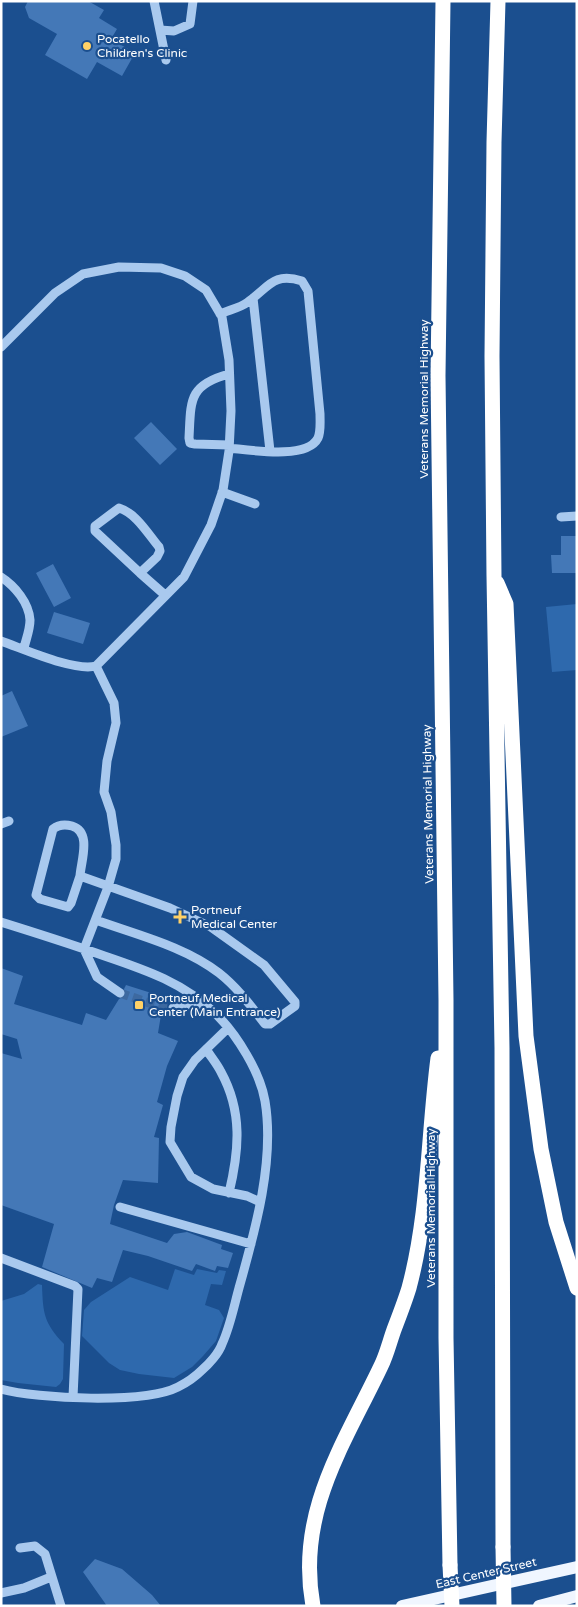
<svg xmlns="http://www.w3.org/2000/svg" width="578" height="1607" viewBox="0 0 578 1607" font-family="'Varela Round',sans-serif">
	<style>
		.green { fill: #2e69ad }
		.building { fill: #4478b7 }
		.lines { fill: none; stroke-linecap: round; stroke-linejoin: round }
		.minor-tunnel { stroke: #3d69a0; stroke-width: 9; stroke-dasharray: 9 4.5; stroke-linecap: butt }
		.minor { stroke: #a9c9ee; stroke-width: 9 }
		.major { stroke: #f0f6ff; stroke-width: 12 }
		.highway { stroke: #fff; stroke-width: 15 }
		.highway-bridge { stroke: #fff; stroke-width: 15 }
		.poi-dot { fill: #ffd166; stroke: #1b4f8f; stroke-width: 2 }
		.labels { text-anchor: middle; stroke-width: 4.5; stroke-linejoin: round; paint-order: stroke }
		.poi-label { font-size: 12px; fill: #fff; stroke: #1b4f8f; text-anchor: start }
		.street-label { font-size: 12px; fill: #fff; stroke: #1b4f8f }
	</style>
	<rect width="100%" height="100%" fill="#1b4f8f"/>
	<path class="green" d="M 577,604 L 577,670 L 552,672 L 546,607 Z
		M 175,1269 L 194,1275 L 197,1269 L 217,1273 L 219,1270 L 226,1271 L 222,1285 L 211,1284 L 205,1305 L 219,1310 L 224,1318 L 216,1341 L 203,1356 L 192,1367 L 174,1378 L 139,1374 L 120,1370 L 109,1363 L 82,1336 L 84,1310 L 91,1302 L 130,1277 L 168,1290 Z
		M 38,1284 L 42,1285 C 43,1314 44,1323 64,1344 L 63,1379 L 60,1384 L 56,1387 L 18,1383 L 1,1380 L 1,1301 L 24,1294 Z"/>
	<path class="building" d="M 28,1 L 88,1 L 104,10 L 99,18 L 117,29 L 111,39 L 135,53 L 122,76 L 97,62 L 87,79 L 45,55 L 57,34 L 29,18 L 25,7 Z
		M 151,422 L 177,449 L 160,465 L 134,438 Z
		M 561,536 L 576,536 L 577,573 L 552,573 L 551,555 L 561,555 Z
		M 53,564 L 71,598 L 54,607 L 36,573 Z
		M 54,612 L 90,623 L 83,644 L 47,633 Z
		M 12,691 L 28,726 L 1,737 L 1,696 Z
		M 1,968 L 23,976 L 14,1004 L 82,1025 L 86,1013 L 106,1020 L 119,999 L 125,996 L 124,989 L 126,985 L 164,997 L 158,1033 L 178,1041 L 167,1066 L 157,1102 L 163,1105 L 154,1137 L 159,1138 L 158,1183 L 123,1180 L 114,1205 L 110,1224 L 167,1243 L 174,1234 L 187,1232 L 222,1245 L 221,1249 L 233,1253 L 228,1268 L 217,1266 L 215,1271 L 196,1264 L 192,1271 L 148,1256 L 123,1250 L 112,1282 L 97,1278 L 92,1288 L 42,1267 L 54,1224 L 1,1205 L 1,1053 L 22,1059 L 17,1039 L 1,1034 Z
		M 95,1559 L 122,1569 L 152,1595 L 161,1606 L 107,1606 L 83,1572 Z"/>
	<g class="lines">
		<path class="minor-tunnel" d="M 120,993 L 161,1007 L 173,1008"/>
		<path class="minor" d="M 154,1 L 166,60
			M 160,30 L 174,31 L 190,24 L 193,1
			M 253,298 L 270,451
			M 220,314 C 229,310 240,308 248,302 C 269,287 273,272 302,281 L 308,291 L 320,414 C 320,422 321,431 318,438 C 307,460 250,450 229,448
			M 1,347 L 55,293 L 83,274 L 119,267 L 161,268 L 185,276 L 206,290 L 222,317 L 229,360 L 231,411 L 229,451 L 223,490 L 211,525 L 184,577 L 96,666 C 75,672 24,649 1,641
			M 229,445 L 195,444 L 190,443 L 189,438 C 191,401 188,385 229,374
			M 222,492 L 255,504
			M 119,508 C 136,513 148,534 159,547 L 160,551 L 157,557 L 140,573 L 95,531 L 95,526 Z
			M 561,517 L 577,516
			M 140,573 L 165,595
			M 1,577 C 15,586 29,603 30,620 C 30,630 26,639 24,648
			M 96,666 L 114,703 L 116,723 L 107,761 L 104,792 L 111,812 L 116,845 L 116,859 L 108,887 L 84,949 L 97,977 L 120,993
			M 1,824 L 9,821
			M 80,876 C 81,861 92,832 72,826 C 65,824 58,825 53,829 L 36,895 L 40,899 L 68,907 L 71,903 L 80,876 L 170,908 L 211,927 L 264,965 L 295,1002 L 295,1006 L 270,1024 L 265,1024 C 251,1006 237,987 219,973 C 184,946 137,935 96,920
			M 1,922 C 33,932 65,942 96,953 C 140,968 183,981 217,1015 C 237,1035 260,1072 265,1101 C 275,1161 255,1231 239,1288 C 234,1306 230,1327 222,1344 C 219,1353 209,1364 202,1370 C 196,1376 186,1383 178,1387 C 145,1404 38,1399 1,1389
			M 173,1008 L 207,1005
			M 228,1028 L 195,1060 L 183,1077 L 177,1096 L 171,1127 L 170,1142 L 191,1177 L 213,1189 L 247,1196 L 260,1202
			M 206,1049 C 211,1057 217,1064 221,1072 C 243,1112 239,1151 229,1193
			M 120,1207 L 251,1244
			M 1,1258 L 75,1286 L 78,1289 L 73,1397
			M 20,1548 L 35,1546 L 45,1554 L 61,1606
			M 1,1593 L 24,1588 L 51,1577"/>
		<path class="major" d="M 402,1606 L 577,1567
			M 539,1606 L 577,1596"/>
		<path class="highway" d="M 443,1 L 438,376 L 446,1000 L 446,1338 L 450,1565
			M 498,1 L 494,142 L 492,356 L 494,576 L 502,1048 L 503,1547
			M 497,583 L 506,604 L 526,1036 L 541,1149 L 556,1222 L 577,1288
			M 313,1606 C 296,1513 343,1446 381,1366 C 387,1354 390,1340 395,1327 C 400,1314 405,1301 409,1288 C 429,1213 428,1135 438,1058"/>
		<path class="highway-bridge" d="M 503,1547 L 504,1606
			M 450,1565 L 452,1606"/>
	</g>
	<g class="poi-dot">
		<circle cx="87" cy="46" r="5"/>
		<path d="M177.5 909.5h5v5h5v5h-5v5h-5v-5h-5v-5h5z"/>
		<rect x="134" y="1000" width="10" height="10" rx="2.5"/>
	</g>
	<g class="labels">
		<g class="poi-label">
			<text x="97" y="43">Pocatello<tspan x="97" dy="14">Children's Clinic</tspan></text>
			<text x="191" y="914">Portneuf<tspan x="191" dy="14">Medical Center</tspan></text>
			<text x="149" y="1002">Portneuf Medical<tspan x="149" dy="14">Center (Main Entrance)</tspan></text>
		</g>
		<g class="street-label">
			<text transform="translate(424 399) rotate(-90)" y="4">Veterans Memorial Highway</text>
			<text transform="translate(428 804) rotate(-91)" y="4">Veterans Memorial Highway</text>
			<text transform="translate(431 1208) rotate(-90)" y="4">Veterans Memorial Highway</text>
			<text transform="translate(486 1573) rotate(-13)" y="4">East Center Street</text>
		</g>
	</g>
	<rect width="578" height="1607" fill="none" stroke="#ffffff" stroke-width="5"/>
</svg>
